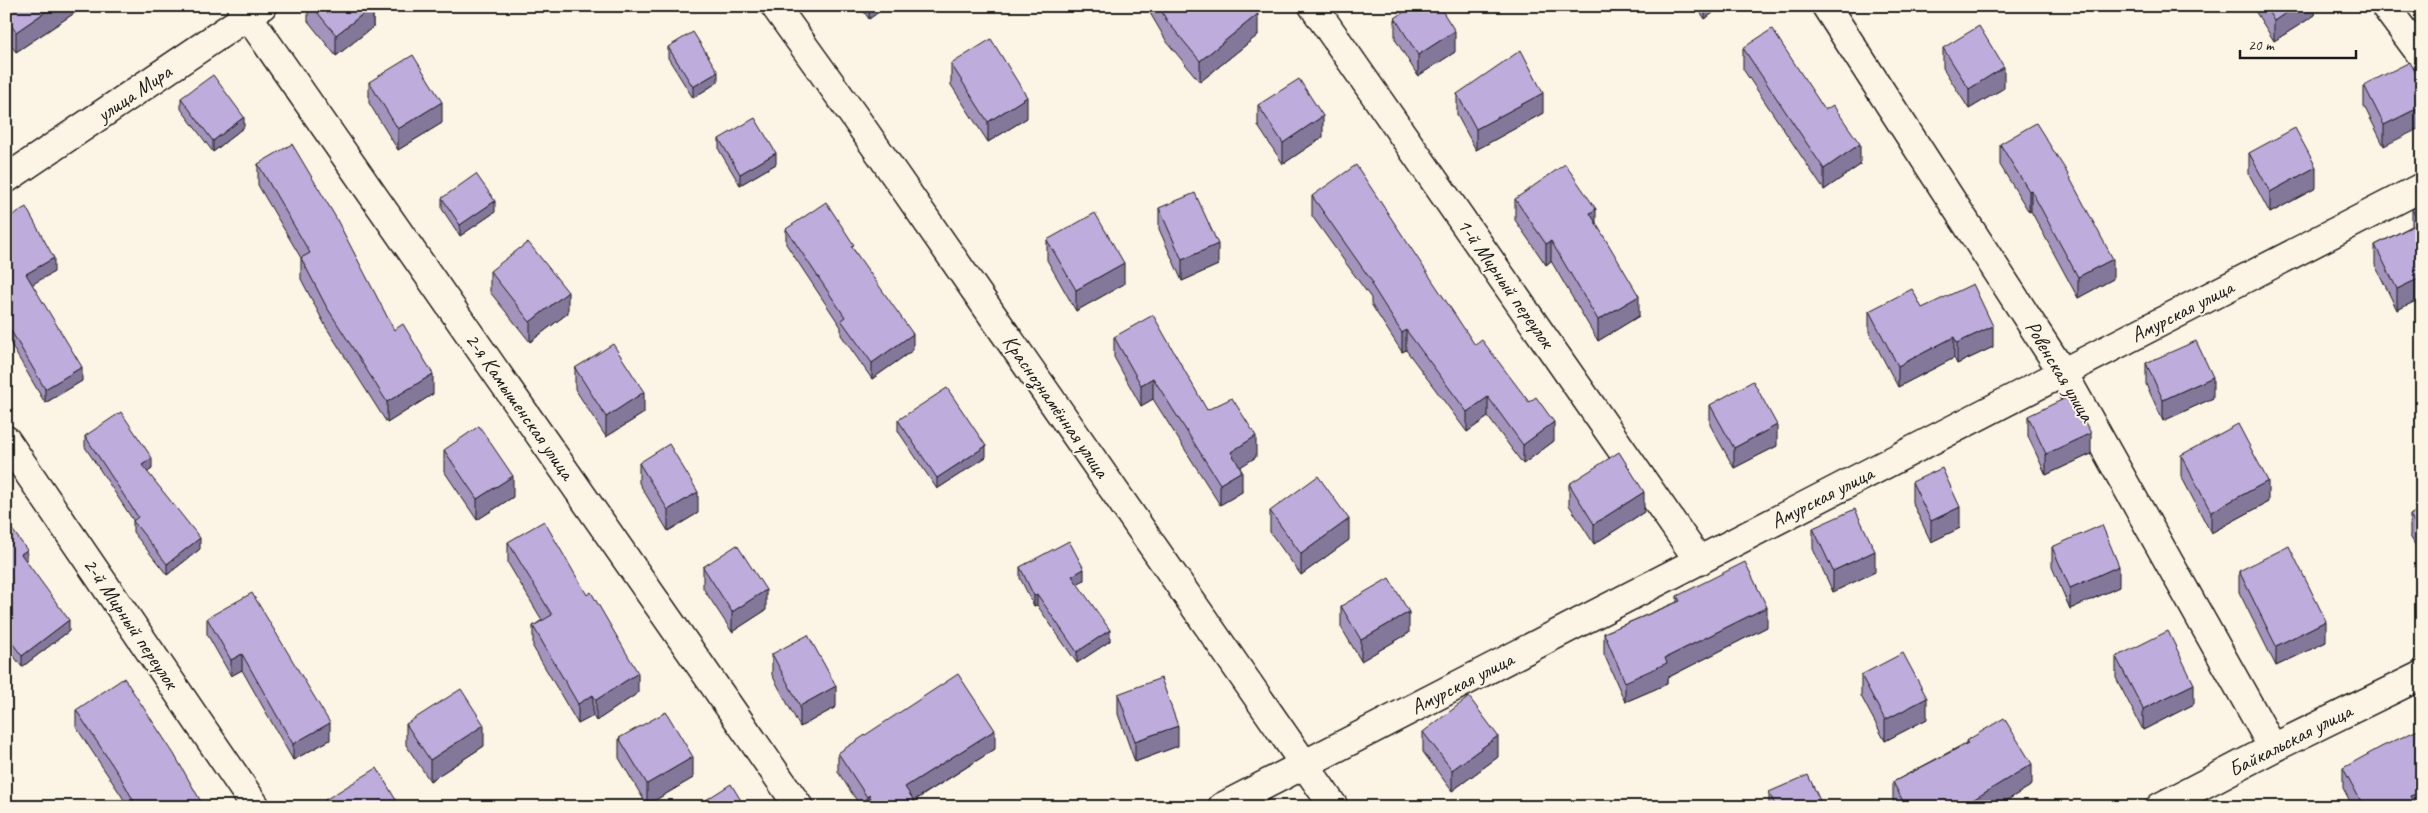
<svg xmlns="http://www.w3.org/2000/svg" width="2428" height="813" viewBox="0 0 2428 813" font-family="Caveat,sans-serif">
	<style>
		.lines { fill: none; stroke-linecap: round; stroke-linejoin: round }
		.street-casing { stroke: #1c1c1c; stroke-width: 31 }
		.secondary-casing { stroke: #1c1c1c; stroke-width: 31 }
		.street { stroke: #fcf5e5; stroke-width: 28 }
		.secondary { stroke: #fcf5e5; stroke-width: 28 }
		.wall { fill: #a394bd; stroke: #1c1c1c }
		.shaded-wall { fill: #84789a; stroke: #1c1c1c }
		.building { fill: #bdacdc; stroke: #1c1c1c }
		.labels { text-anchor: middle; stroke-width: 4; stroke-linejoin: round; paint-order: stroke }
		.street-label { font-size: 21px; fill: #1c1c1c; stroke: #fcf5e5 }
	</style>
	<rect width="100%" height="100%" fill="#fcf5e5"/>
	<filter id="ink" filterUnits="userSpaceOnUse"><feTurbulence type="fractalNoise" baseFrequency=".02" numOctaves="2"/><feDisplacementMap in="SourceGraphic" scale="10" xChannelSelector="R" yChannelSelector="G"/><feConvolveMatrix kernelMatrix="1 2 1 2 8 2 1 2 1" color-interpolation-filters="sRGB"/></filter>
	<g filter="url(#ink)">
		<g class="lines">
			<defs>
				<path id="street" d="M 241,6 L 799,807
					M 1313,6 L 1699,561
					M 1826,6 L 2063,373 L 2273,748
					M 2385,6 L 2422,56
					M 6,179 L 262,6
					M 6,440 L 256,807
					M 1222,807 L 2422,187
					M 2160,807 L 2273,748 L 2422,675"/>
				<path id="secondary" d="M 775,6 L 854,116 L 1334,807"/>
			</defs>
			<use href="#street" class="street-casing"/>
			<use href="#secondary" class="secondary-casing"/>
			<use href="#street" class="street"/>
			<use href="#secondary" class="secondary"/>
		</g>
		<path class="wall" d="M 6,6 L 85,6 L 16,52 L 6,39 Z
			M 308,6 L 373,6 L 373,27 L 336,56 L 308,21 Z
			M 860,6 L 887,6 L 869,19 Z
			M 1146,6 L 1252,6 L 1258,35 L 1200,82 L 1167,42 Z
			M 1696,6 L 1722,6 L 1705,19 Z
			M 2252,6 L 2315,6 L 2315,15 L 2274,41 Z
			M 1395,18 L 1455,52 L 1418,76 L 1395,39 Z
			M 668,47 L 718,82 L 693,98 L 668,58 Z
			M 1743,48 L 1860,165 L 1824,190 L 1743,69 Z
			M 1943,48 L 2004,88 L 1969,109 L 1943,68 Z
			M 951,64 L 1027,118 L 988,142 L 951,85 Z
			M 369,82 L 442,123 L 398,150 L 369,103 Z
			M 2422,84 L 2384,146 L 2364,106 L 2364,85 Z
			M 1457,94 L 1543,113 L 1476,150 L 1457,115 Z
			M 181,98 L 244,127 L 213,152 L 181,109 Z
			M 1258,105 L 1323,137 L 1283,164 L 1258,126 Z
			M 719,139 L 776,164 L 740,185 L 719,150 Z
			M 2000,144 L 2113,279 L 2078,298 L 2031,211 L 2029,212 L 2000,165 Z
			M 2249,153 L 2316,188 L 2270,213 L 2249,174 Z
			M 258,164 L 394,330 L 433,394 L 387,423 L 326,327 L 301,279 L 301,258 L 258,185 Z
			M 1312,196 L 1475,345 L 1529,402 L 1554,441 L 1523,464 L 1488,417 L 1467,432 L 1406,350 L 1402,352 L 1371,304 L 1371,298 L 1312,216 Z
			M 442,198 L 495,212 L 460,236 L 442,209 Z
			M 1515,199 L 1596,223 L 1639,316 L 1598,341 L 1551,261 L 1546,265 L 1515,220 Z
			M 2422,205 L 2422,298 L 2397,310 L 2375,265 L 2375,245 L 2412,226 L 2412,209 Z
			M 1159,208 L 1218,265 L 1182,281 L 1159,229 Z
			M 6,219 L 54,272 L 32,284 L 82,381 L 45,403 L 6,336 Z
			M 786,229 L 854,250 L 913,350 L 872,379 L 841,335 L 841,327 L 786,244 Z
			M 1047,240 L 1124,284 L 1076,311 L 1047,260 Z
			M 490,271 L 568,313 L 530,342 L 490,292 Z
			M 1869,311 L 1993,347 L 1957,364 L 1954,358 L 1898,387 L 1869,332 Z
			M 1114,337 L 1207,410 L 1256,457 L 1240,467 L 1242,492 L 1220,505 L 1153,399 L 1141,406 L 1114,357 Z
			M 2146,363 L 2213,398 L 2163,421 L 2146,384 Z
			M 575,368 L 644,413 L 606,437 L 575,389 Z
			M 1710,405 L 1777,446 L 1734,468 L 1710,425 Z
			M 2028,416 L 2091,454 L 2046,475 L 2028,436 Z
			M 898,420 L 986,457 L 937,489 L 898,431 Z
			M 85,436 L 152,469 L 147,472 L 200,549 L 167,575 L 133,532 L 133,520 L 85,447 Z
			M 444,450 L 513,497 L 477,520 L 444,471 Z
			M 2181,455 L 2268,502 L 2211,533 L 2181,476 Z
			M 639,463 L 698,513 L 668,531 L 639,483 Z
			M 1912,482 L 1960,528 L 1931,542 L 1912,502 Z
			M 1569,484 L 1644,512 L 1594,544 L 1569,505 Z
			M 2422,508 L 2422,557 L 2410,536 L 2410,515 Z
			M 1270,511 L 1349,540 L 1301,575 L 1270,532 Z
			M 6,521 L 27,561 L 26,561 L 69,631 L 22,667 L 6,646 L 6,603 L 7,602 L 6,601 Z
			M 1813,528 L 1875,572 L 1833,592 L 1813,549 Z
			M 508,542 L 638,693 L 596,721 L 593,716 L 578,724 L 533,647 L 533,626 L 542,620 L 508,563 Z
			M 2052,547 L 2119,587 L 2070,609 L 2052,567 Z
			M 703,567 L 766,610 L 732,632 L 703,588 Z
			M 1020,567 L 1084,580 L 1077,584 L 1110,641 L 1077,663 L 1037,605 L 1034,606 L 1020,578 Z
			M 2239,571 L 2326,642 L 2276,666 L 2239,592 Z
			M 1677,596 L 1767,627 L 1667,678 L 1667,684 L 1625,702 L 1604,654 L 1604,633 L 1677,602 Z
			M 1341,606 L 1409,633 L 1361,661 L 1341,627 Z
			M 207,618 L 330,740 L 293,760 L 242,670 L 231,676 L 207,634 Z
			M 772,654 L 836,707 L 800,727 L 772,675 Z
			M 2116,657 L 2194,704 L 2143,730 L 2116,678 Z
			M 1861,675 L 1927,719 L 1885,741 L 1861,696 Z
			M 1118,694 L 1178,746 L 1135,762 L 1118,714 Z
			M 76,710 L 204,807 L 128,807 L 121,795 L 76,727 Z
			M 406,724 L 484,746 L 430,781 L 406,745 Z
			M 1423,732 L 1498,757 L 1452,791 L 1423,752 Z
			M 619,738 L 693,778 L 647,805 L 619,758 Z
			M 1966,741 L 2032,785 L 1996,807 L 1895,807 L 1893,803 L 1893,782 L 1966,743 Z
			M 995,749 L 914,801 L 918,807 L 861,807 L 838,772 L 838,753 Z
			M 2343,768 L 2422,807 L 2353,807 L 2343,788 Z
			M 1769,792 L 1823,807 L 1769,807 Z
			M 325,800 L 400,807 L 325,807 Z
			M 706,800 L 745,807 L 706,807 Z"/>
		<path class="shaded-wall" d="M 54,6 L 85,6 L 16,52 L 16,32 Z
			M 373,6 L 373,27 L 336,56 L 336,35 Z
			M 871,6 L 887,6 L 869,19 L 869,8 Z
			M 1705,6 L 1722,6 L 1705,19 Z
			M 2296,6 L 2315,6 L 2315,15 L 2274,41 L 2274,21 Z
			M 1258,14 L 1258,35 L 1200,82 L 1200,61 Z
			M 1455,31 L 1455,52 L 1418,76 L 1418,55 Z
			M 2004,67 L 2004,88 L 1969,109 L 1969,89 Z
			M 718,72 L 718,82 L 693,98 L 693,87 Z
			M 1543,93 L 1543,113 L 1476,150 L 1476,129 Z
			M 1027,97 L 1027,118 L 988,142 L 988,122 Z
			M 442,102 L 442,123 L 398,150 L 398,129 Z
			M 2422,106 L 2422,127 L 2384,146 L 2384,125 Z
			M 1323,116 L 1323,137 L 1283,164 L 1283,143 Z
			M 244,117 L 244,127 L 213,152 L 213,141 Z
			M 1860,144 L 1860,165 L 1824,190 L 1824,169 Z
			M 776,153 L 776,164 L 740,185 L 740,174 Z
			M 2316,167 L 2316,188 L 2270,213 L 2270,192 Z
			M 2031,190 L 2031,211 L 2029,212 L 2029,191 Z
			M 495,201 L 495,212 L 460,236 L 460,225 Z
			M 1596,209 L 1596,230 L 1590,213 Z
			M 1551,241 L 1551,261 L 1546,265 L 1546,244 Z
			M 1218,244 L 1218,265 L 1182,281 L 1182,260 Z
			M 54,258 L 54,272 L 26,288 L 26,274 Z
			M 2113,259 L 2113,279 L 2078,298 L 2078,277 Z
			M 1124,263 L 1124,284 L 1076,311 L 1076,290 Z
			M 2422,277 L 2422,298 L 2397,310 L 2397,289 Z
			M 568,292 L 568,313 L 530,342 L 530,322 Z
			M 1639,296 L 1639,316 L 1598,341 L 1598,320 Z
			M 1993,326 L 1993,347 L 1957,364 L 1957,343 Z
			M 1406,330 L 1406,350 L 1402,352 L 1402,333 Z
			M 913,334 L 913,350 L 872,379 L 872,363 Z
			M 1954,337 L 1954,358 L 1898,387 L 1898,366 Z
			M 82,367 L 82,381 L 45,403 L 45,389 Z
			M 433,374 L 433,394 L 387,423 L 387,402 Z
			M 2213,377 L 2213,398 L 2163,421 L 2163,400 Z
			M 1153,378 L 1153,399 L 1141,406 L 1141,385 Z
			M 644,392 L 644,413 L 606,437 L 606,417 Z
			M 1488,397 L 1488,417 L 1467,432 L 1467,412 Z
			M 1554,422 L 1554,441 L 1523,464 L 1523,445 Z
			M 1777,425 L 1777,446 L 1734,468 L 1734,448 Z
			M 2091,433 L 2091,454 L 2046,475 L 2046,454 Z
			M 1256,436 L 1256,457 L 1231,473 L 1231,452 Z
			M 986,446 L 986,457 L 937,489 L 937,478 Z
			M 152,458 L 152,469 L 142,476 L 142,465 Z
			M 1242,471 L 1242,492 L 1220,505 L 1220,484 Z
			M 513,476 L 513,497 L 477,520 L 477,499 Z
			M 2268,481 L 2268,502 L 2211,533 L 2211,512 Z
			M 698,492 L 698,513 L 668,531 L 668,510 Z
			M 1644,492 L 1644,512 L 1594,544 L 1594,524 Z
			M 1960,507 L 1960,528 L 1931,542 L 1931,521 Z
			M 1349,519 L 1349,540 L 1301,575 L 1301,554 Z
			M 200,538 L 200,549 L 167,575 L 167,564 Z
			M 27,550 L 27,561 L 21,565 L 21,554 Z
			M 1875,551 L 1875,572 L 1833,592 L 1833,571 Z
			M 2119,566 L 2119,587 L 2070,609 L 2070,588 Z
			M 1084,569 L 1084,580 L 1072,587 L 1072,576 Z
			M 766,590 L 766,610 L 732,632 L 732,612 Z
			M 1037,594 L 1037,605 L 1034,606 L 1034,596 Z
			M 1767,607 L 1767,627 L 1667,678 L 1667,684 L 1625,702 L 1625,682 L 1665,658 Z
			M 1409,612 L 1409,633 L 1361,661 L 1361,640 Z
			M 69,620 L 69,631 L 22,667 L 22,656 Z
			M 2326,621 L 2326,642 L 2276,666 L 2276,646 Z
			M 1110,630 L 1110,641 L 1077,663 L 1077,652 Z
			M 242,654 L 242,670 L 231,676 L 231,660 Z
			M 638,673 L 638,693 L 596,721 L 596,700 Z
			M 2194,684 L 2194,704 L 2143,730 L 2143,709 Z
			M 836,686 L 836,707 L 800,727 L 800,706 Z
			M 593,695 L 593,716 L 578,724 L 578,704 Z
			M 1927,698 L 1927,719 L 1885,741 L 1885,720 Z
			M 330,723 L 330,740 L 293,760 L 293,744 Z
			M 484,725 L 484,746 L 430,781 L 430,760 Z
			M 1178,726 L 1178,746 L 1135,762 L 1135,741 Z
			M 995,730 L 995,749 L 905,806 L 905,787 Z
			M 1498,736 L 1498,757 L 1452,791 L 1452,770 Z
			M 693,757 L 693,778 L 647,805 L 647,784 Z
			M 2032,764 L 2032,785 L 1996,807 L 1961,807 Z
			M 2422,791 L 2422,807 L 2410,807 L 2411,796 Z
			M 869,795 L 869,807 L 867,807 L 867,797 Z"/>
		<path class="building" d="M 6,6 L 54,6 L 16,32 L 6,18 Z
			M 312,6 L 373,6 L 336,35 Z
			M 1159,6 L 1252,6 L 1258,14 L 1200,61 L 1167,21 Z
			M 1413,6 L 1439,6 L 1455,31 L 1418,55 L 1395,18 Z
			M 2265,6 L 2296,6 L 2274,21 Z
			M 1979,26 L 2004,67 L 1969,89 L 1943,48 Z
			M 1772,29 L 1825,110 L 1833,105 L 1860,144 L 1824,169 L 1743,48 Z
			M 693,32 L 718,72 L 693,87 L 668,47 Z
			M 991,39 L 1027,97 L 988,122 L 951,64 Z
			M 1521,50 L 1543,93 L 1476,129 L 1457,94 Z
			M 413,55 L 442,102 L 398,129 L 369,82 Z
			M 2410,62 L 2422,84 L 2422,106 L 2384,125 L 2364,85 Z
			M 213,75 L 244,117 L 213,141 L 181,98 Z
			M 1299,79 L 1323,116 L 1283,143 L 1258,105 Z
			M 755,118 L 776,153 L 740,174 L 719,139 Z
			M 2036,123 L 2065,169 L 2113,259 L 2078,277 L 2031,190 L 2029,191 L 2000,144 Z
			M 2295,128 L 2316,167 L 2270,192 L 2249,153 Z
			M 292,144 L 335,216 L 394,330 L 403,324 L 433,374 L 387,402 L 326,306 L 301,258 L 310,253 L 258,164 Z
			M 1565,164 L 1596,209 L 1590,213 L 1639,296 L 1598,320 L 1551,241 L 1546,244 L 1515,199 Z
			M 1356,165 L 1475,345 L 1482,340 L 1529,402 L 1536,397 L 1554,422 L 1523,445 L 1488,397 L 1467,412 L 1406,330 L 1402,333 L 1371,284 L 1373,283 L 1312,196 Z
			M 476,174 L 495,201 L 460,225 L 442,198 Z
			M 1195,193 L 1218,244 L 1182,260 L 1159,208 Z
			M 826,202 L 854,245 L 851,246 L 913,334 L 872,363 L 841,320 L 845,317 L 786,229 Z
			M 2422,205 L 2422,277 L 2397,289 L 2375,245 L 2419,223 L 2412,209 Z
			M 26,207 L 54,258 L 26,274 L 82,367 L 45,389 L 6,322 L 6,219 Z
			M 1095,213 L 1124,263 L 1076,290 L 1047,240 Z
			M 528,242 L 568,292 L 530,322 L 490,271 Z
			M 1973,284 L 1993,326 L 1957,343 L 1954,337 L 1898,366 L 1869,311 L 1912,289 L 1922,308 Z
			M 1153,315 L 1207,410 L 1232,398 L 1256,436 L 1231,452 L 1242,471 L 1220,484 L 1153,378 L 1141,385 L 1114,337 Z
			M 2196,341 L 2213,377 L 2163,400 L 2146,363 Z
			M 613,344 L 644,392 L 606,417 L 575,368 Z
			M 1753,381 L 1777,425 L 1734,448 L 1710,405 Z
			M 947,388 L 986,446 L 937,478 L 898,420 Z
			M 2070,396 L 2091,433 L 2046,454 L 2028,416 Z
			M 121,412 L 152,458 L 142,465 L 200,538 L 167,564 L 133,521 L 138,517 L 85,436 Z
			M 2238,424 L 2268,481 L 2211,512 L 2181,455 Z
			M 479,426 L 513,476 L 477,499 L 444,450 Z
			M 669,444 L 698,492 L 668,510 L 639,463 Z
			M 1619,452 L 1644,492 L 1594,524 L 1569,484 Z
			M 1942,468 L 1960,507 L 1931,521 L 1912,482 Z
			M 1318,476 L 1349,519 L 1301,554 L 1270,511 Z
			M 2422,508 L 2422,536 L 2410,515 Z
			M 1855,509 L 1875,551 L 1833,571 L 1813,528 Z
			M 6,521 L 27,550 L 21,554 L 69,620 L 22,656 L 6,635 L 6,603 L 12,598 L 6,590 Z
			M 544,521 L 587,595 L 591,592 L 638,673 L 596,700 L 593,695 L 578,704 L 533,626 L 552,615 L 508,542 Z
			M 2102,525 L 2119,566 L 2070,588 L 2052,547 Z
			M 1069,541 L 1084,569 L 1072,576 L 1110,630 L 1077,652 L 1037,594 L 1034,596 L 1020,567 Z
			M 737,545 L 766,590 L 732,612 L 703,567 Z
			M 2289,546 L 2326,621 L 2276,646 L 2239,571 Z
			M 1745,562 L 1767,607 L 1665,658 L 1667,663 L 1625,682 L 1604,633 L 1680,601 L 1677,596 Z
			M 1389,578 L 1409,612 L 1361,640 L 1341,606 Z
			M 252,593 L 330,723 L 293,744 L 242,654 L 231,660 L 207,618 Z
			M 2168,631 L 2194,684 L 2143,709 L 2116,657 Z
			M 808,635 L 836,686 L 800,706 L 772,654 Z
			M 1903,653 L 1927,698 L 1885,720 L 1861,675 Z
			M 958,674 L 995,730 L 905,787 L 918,807 L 876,807 L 869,795 L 867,797 L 838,753 Z
			M 124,678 L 174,754 L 204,807 L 137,807 L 121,778 L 76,710 Z
			M 1161,678 L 1178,726 L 1135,741 L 1118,694 Z
			M 461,689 L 484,725 L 430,760 L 406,724 Z
			M 1469,697 L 1498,736 L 1452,770 L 1423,732 Z
			M 666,712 L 693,757 L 647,784 L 619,738 Z
			M 2004,718 L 2032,764 L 1961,807 L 1906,807 L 1893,782 L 1968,743 L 1966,741 Z
			M 2422,728 L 2422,791 L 2411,796 L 2415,804 L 2410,807 L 2364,807 L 2343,768 L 2381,747 Z
			M 377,768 L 400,807 L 329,807 L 325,800 Z
			M 1808,775 L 1823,807 L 1776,807 L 1769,792 Z
			M 731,784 L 745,807 L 711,807 L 706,800 Z"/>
	</g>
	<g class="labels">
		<g class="street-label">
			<text transform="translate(134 93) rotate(-34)" y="7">улица Мира</text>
			<text transform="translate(1506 283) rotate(55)" y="7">1-й Мирный переулок</text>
			<text transform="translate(2182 311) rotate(-27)" y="7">Амурская улица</text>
			<text transform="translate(2060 371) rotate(59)" y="7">Ровенская улица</text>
			<text transform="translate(520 406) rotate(55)" y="7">2-я Камышенская улица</text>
			<text transform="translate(1056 406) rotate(55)" y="7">Краснознамённая улица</text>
			<text transform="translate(1822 497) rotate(-27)" y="7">Амурская улица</text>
			<text transform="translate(131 623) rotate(56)" y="7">2-й Мирный переулок</text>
			<text transform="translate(1462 683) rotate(-27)" y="7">Амурская улица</text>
			<text transform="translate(2290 740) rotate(-27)" y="7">Байкальская улица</text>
		</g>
	</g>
	<rect width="2428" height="813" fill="none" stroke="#fcf5e5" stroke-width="25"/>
	<rect x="12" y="12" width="2403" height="788" fill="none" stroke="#1c1c1c" stroke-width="2" filter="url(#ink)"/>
	<path d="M2240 50v8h116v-8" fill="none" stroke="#1c1c1c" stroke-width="2.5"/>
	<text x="2248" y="50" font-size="15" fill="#1c1c1c" stroke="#fcf5e5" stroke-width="4" paint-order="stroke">20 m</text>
</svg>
